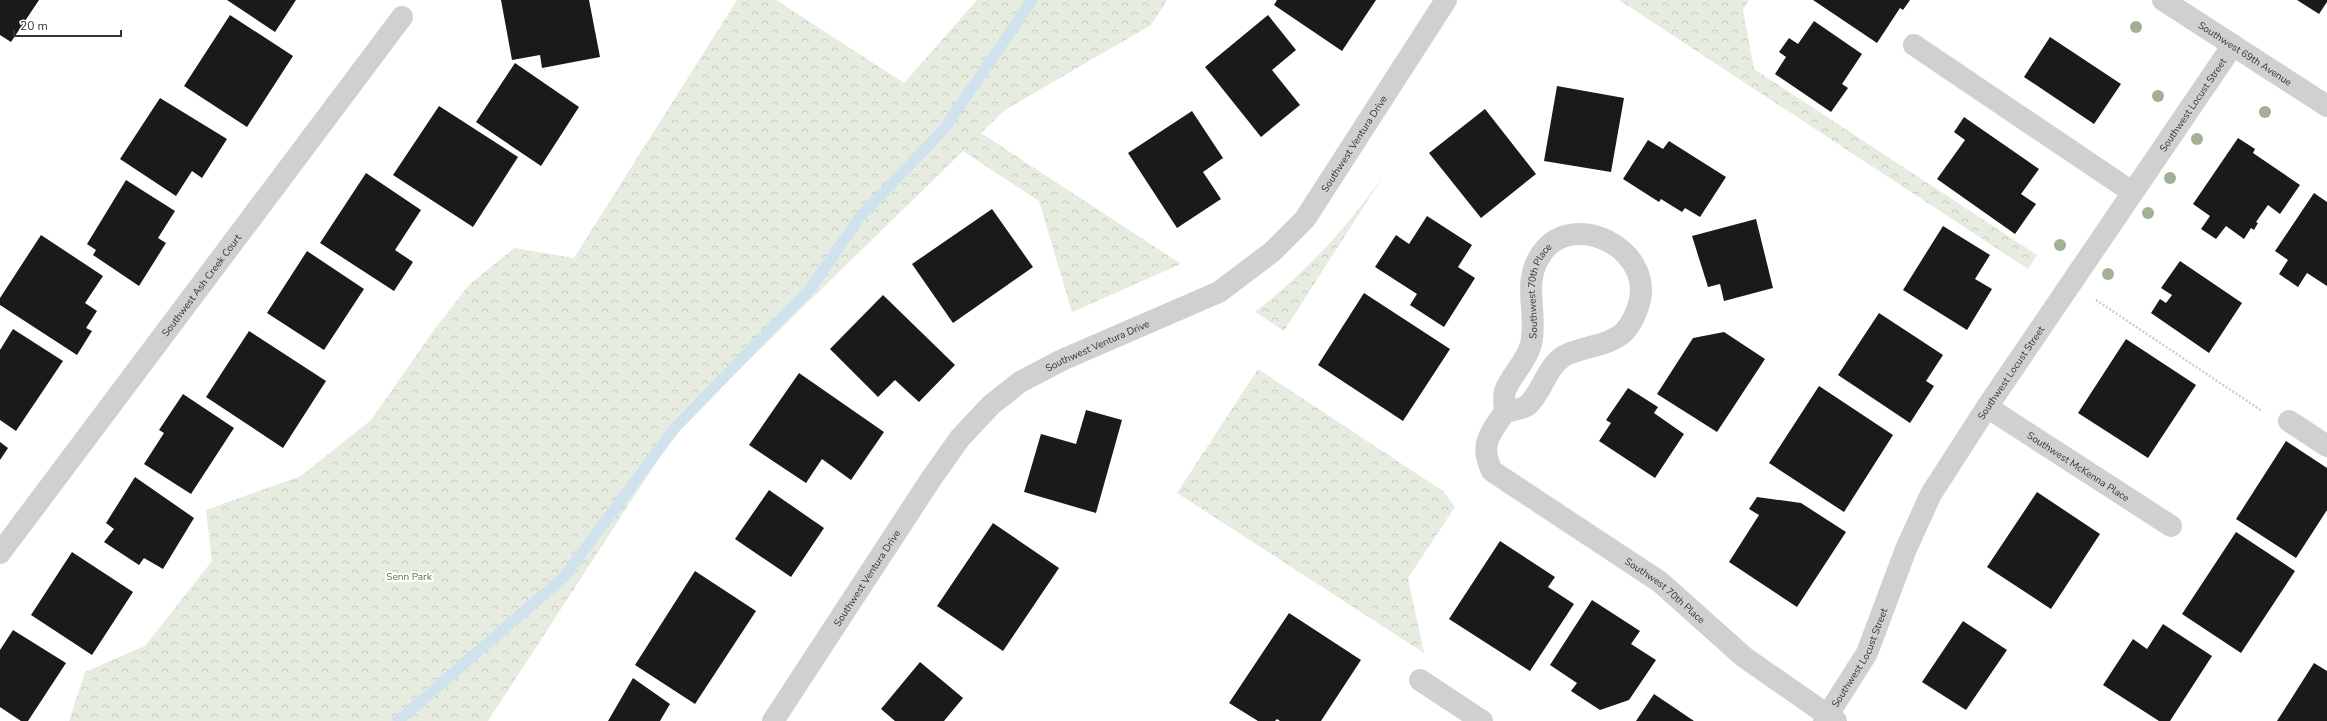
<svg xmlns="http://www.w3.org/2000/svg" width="2327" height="721" viewBox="0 0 2327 721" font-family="'Nunito Sans',sans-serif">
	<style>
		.forest { fill: url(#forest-crowns) }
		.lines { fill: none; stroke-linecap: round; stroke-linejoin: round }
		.stream { stroke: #cfe2ee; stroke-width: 11 }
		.building { fill: #1a1a1a }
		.path { stroke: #cdcdcd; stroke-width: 2.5; stroke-dasharray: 2 2; stroke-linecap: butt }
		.service { stroke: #d0d0d0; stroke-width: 22 }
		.minor { stroke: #d0d0d0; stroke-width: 22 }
		.tree { fill: #a2b095 }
		.labels { text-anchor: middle; stroke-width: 4; stroke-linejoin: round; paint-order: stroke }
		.street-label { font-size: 10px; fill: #333; stroke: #fff }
		.park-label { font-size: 10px; fill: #56703f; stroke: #fff }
	</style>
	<defs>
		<pattern id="forest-crowns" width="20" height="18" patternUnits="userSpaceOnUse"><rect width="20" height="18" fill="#e6ecdf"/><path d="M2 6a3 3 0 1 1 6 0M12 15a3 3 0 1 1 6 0" fill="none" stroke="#c6cbc0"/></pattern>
	</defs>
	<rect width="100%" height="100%" fill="#fff"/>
	<path class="forest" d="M 737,0 L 776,0 L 904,83 L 977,0 L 1167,0 L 1151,25 L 1005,110 L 981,133 L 1181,264 L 1072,312 L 1039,201 L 963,151 L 678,429 L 488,721 L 69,721 L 85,672 L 145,646 L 212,561 L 206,510 L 301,476 L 371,420 L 434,330 L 469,285 L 514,248 L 574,258 Z
		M 1619,0 L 1749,0 L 1743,10 L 1754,69 L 2037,255 L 2028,269 Z
		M 1384,175 L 1284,331 L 1255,312 C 1307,271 1346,229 1384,175 Z
		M 1258,369 L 1443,491 L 1455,507 L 1408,578 L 1424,653 L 1177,493 Z"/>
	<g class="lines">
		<path class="stream" d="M 398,721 L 565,576 L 674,429 L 811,288 L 859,218 L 944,129 L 1032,0"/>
	</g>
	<path class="building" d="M 0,0 L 39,0 L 11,42 L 0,35 Z
		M 227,0 L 296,0 L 275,32 Z
		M 501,0 L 589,0 L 600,57 L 542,68 L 540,55 L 512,60 Z
		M 1277,0 L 1376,0 L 1342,51 L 1274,5 Z
		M 1813,0 L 1910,0 L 1903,10 L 1900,8 L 1877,43 Z
		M 2297,0 L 2327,0 L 2327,2 L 2319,14 Z
		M 230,15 L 293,56 L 247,127 L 184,86 Z
		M 1268,15 L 1296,50 L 1272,70 L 1300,105 L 1261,137 L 1205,67 Z
		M 1814,21 L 1862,54 L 1842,84 L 1848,88 L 1831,112 L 1775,74 L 1786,57 L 1779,52 L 1789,38 L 1798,44 Z
		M 2050,37 L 2121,84 L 2094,124 L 2024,77 Z
		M 515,63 L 579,107 L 541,166 L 476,122 Z
		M 1557,86 L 1624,98 L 1611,172 L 1544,161 Z
		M 160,98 L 227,139 L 202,178 L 192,171 L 176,196 L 120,159 Z
		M 439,106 L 518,157 L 473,227 L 393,175 Z
		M 1485,109 L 1536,174 L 1481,218 L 1429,153 Z
		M 1192,111 L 1223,158 L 1203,172 L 1221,199 L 1177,228 L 1128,153 Z
		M 1964,117 L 2039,169 L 2021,194 L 2036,204 L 2015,234 L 1937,179 L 1965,140 L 1954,132 Z
		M 2238,138 L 2255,149 L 2253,153 L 2300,185 L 2280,214 L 2268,205 L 2256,222 L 2258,223 L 2254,230 L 2251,228 L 2244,239 L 2226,226 L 2216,239 L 2201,229 L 2210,216 L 2193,204 Z
		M 1648,140 L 1663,149 L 1669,141 L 1726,177 L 1700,217 L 1685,208 L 1682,212 L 1661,199 L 1659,202 L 1623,179 Z
		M 366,173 L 421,210 L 395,250 L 413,262 L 394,291 L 320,243 Z
		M 126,180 L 175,211 L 158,238 L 166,243 L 139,286 L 93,255 L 96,250 L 87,244 Z
		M 2314,193 L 2327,202 L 2327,286 L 2307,273 L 2298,287 L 2279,274 L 2288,260 L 2275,251 Z
		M 992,209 L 1033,267 L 953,323 L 912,264 Z
		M 1427,216 L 1472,245 L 1458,267 L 1475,278 L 1444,327 L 1410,305 L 1417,294 L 1375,267 L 1396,235 L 1409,244 Z
		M 1756,219 L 1773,288 L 1724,301 L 1720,284 L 1708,287 L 1692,236 Z
		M 1943,226 L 1990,255 L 1975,279 L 1992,289 L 1967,330 L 1903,290 Z
		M 41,235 L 103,276 L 85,303 L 97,311 L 86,328 L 92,331 L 77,355 L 0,305 L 0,298 Z
		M 307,251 L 364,289 L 324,350 L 267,313 Z
		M 2180,261 L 2242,303 L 2209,353 L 2151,313 L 2160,299 L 2166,303 L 2172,295 L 2161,288 Z
		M 1364,293 L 1450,349 L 1403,421 L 1318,365 Z
		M 883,295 L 955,365 L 919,402 L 895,380 L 878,397 L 830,349 Z
		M 1879,313 L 1943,355 L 1926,381 L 1934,386 L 1910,423 L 1838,375 Z
		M 13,329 L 63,361 L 16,431 L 0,420 L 0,350 Z
		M 249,331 L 326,381 L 283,448 L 206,397 Z
		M 1724,332 L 1765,359 L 1717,432 L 1657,394 L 1693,338 Z
		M 2126,339 L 2196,385 L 2148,458 L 2078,413 Z
		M 799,373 L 884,432 L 851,480 L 822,459 L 806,483 L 749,445 Z
		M 1819,386 L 1893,435 L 1844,512 L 1769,463 Z
		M 1628,388 L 1658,407 L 1654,413 L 1684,434 L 1655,478 L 1599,441 L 1611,423 L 1606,420 Z
		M 183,394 L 234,428 L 191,494 L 144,464 L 164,433 L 159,430 Z
		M 1086,410 L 1122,420 L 1096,513 L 1024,492 L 1041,434 L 1076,444 Z
		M 2286,441 L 2327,468 L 2327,510 L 2296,558 L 2236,519 Z
		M 0,442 L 8,448 L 0,460 Z
		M 135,477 L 194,518 L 163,569 L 144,558 L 139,565 L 104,542 L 114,529 L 106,523 Z
		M 769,490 L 824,528 L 791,577 L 735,539 Z
		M 2037,492 L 2100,534 L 2051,609 L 1987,567 Z
		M 1757,497 L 1801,503 L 1846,532 L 1797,607 L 1729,562 L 1759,515 L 1749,509 Z
		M 993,523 L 1059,568 L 1003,651 L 937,606 Z
		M 2236,532 L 2295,571 L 2241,653 L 2182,614 Z
		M 1500,541 L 1555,577 L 1548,587 L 1574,604 L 1530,671 L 1449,619 Z
		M 72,552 L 133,592 L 92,655 L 31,615 Z
		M 695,571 L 756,611 L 695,704 L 635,665 Z
		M 1592,600 L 1640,631 L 1631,644 L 1656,660 L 1629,700 L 1600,710 L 1571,691 L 1577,683 L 1550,665 Z
		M 1289,613 L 1361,660 L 1321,721 L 1280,721 L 1277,719 L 1275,721 L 1258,721 L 1229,703 Z
		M 1963,621 L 2007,650 L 1966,710 L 1922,682 Z
		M 2163,624 L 2212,656 L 2170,721 L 2159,721 L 2103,685 L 2133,639 L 2147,649 Z
		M 13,630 L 66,663 L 28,721 L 21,721 L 0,707 L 0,650 Z
		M 920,662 L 963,698 L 944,721 L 895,721 L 881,709 Z
		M 2314,663 L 2327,671 L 2327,721 L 2277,721 Z
		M 633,678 L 670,704 L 660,721 L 608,721 Z
		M 1654,694 L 1694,721 L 1636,721 Z"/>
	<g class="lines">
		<path class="path" d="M 2096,300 L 2262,411"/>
		<path class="service" d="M 1914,45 L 2132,192
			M 1420,680 L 1482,721"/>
		<g class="minor">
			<path id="s1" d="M 2163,0 L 2327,106"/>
			<path id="s2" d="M 1987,407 L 2171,526"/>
			<path id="s3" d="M 1505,412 C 1505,406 1503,397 1505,391 C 1511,375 1527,361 1531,344 C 1538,314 1522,284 1540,256 C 1570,206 1658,249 1638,307 C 1635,316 1631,324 1625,331 C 1609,347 1582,346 1564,356 C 1547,366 1542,392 1528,405 C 1523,409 1512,410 1505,412 C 1490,433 1479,445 1492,471 L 1660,582 L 1744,657 L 1836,721"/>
			<path d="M 2289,421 L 2327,446"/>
			<path id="s4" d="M 0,553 L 402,17"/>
			<path id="s5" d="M 773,721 L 931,479 L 960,438 L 991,405 L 1020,382 L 1062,360 L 1219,292 L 1272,252 L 1305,219 L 1446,0"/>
			<path id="s6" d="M 1824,721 L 1867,653 L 1906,549 L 1931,494 L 1987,407 L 2233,45"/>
		</g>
	</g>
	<g class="tree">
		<circle cx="2136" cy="27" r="6"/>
		<circle cx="2158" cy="96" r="6"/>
		<circle cx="2265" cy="112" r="6"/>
		<circle cx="2197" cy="139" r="6"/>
		<circle cx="2170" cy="178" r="6"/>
		<circle cx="2148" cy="213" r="6"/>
		<circle cx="2060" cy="245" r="6"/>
		<circle cx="2108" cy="274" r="6"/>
	</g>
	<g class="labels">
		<g class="street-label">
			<text dy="4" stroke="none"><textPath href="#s1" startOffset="98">Southwest 69th Avenue</textPath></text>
			<text dy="4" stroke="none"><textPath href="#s6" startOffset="721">Southwest Locust Street</textPath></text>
			<text dy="4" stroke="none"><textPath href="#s5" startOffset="843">Southwest Ventura Drive</textPath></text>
			<text dy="4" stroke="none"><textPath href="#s4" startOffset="335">Southwest Ash Creek Court</textPath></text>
			<text dy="4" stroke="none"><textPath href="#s3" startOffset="130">Southwest 70th Place</textPath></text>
			<text dy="4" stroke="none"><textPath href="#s5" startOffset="507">Southwest Ventura Drive</textPath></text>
			<text dy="4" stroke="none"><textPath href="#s6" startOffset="397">Southwest Locust Street</textPath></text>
			<text dy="4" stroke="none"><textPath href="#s2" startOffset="109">Southwest McKenna Place</textPath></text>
			<text dy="4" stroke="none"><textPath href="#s5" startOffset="171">Southwest Ventura Drive</textPath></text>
			<text dy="4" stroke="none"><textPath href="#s3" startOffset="776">Southwest 70th Place</textPath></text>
			<text dy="4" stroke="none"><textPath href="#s6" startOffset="73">Southwest Locust Street</textPath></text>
		</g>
		<g class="park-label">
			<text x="409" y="580">Senn Park</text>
		</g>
	</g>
	<path d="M14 30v6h107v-6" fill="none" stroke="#333333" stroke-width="2"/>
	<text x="20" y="30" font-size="12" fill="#333333" stroke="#ffffff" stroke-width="3" paint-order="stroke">20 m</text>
</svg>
